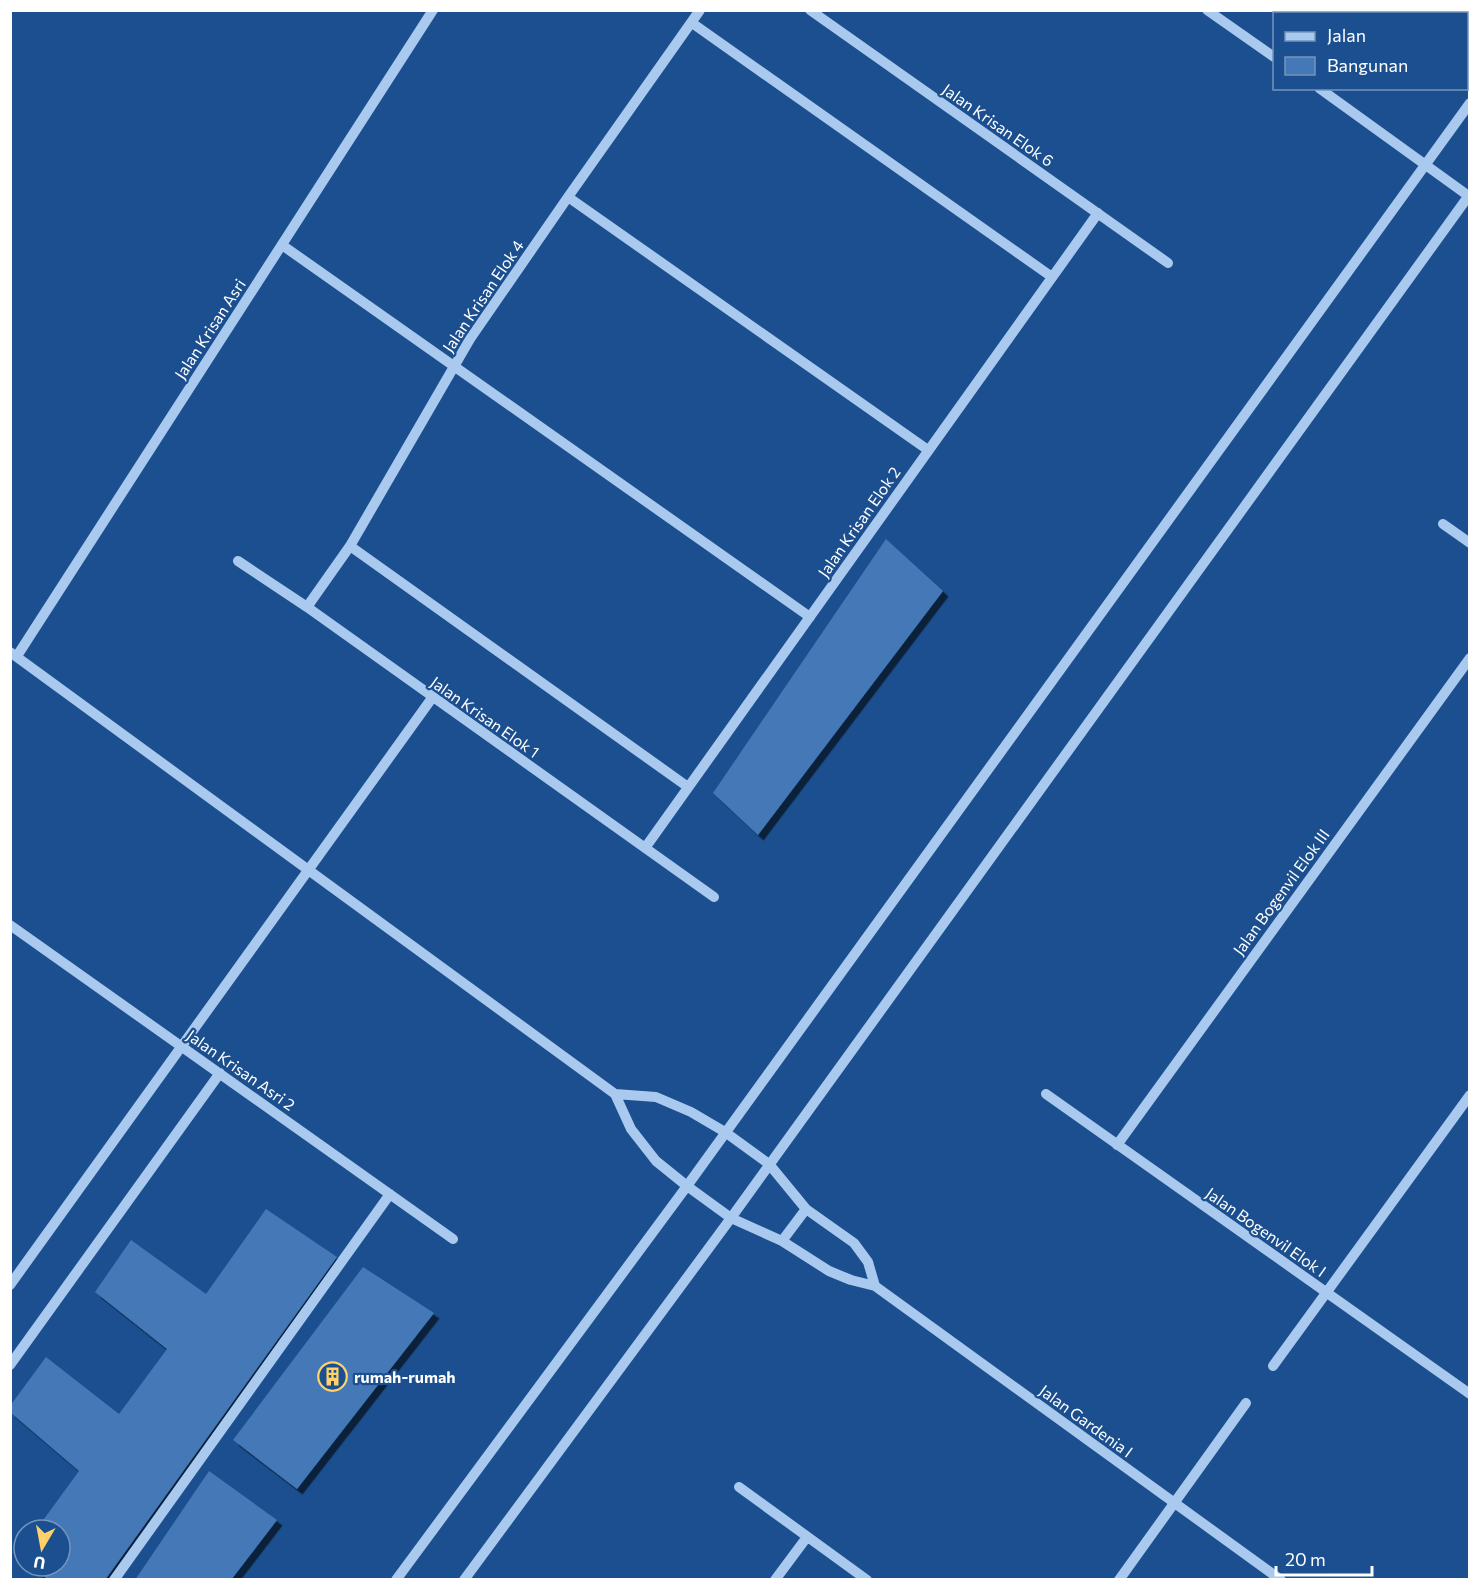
<svg xmlns="http://www.w3.org/2000/svg" width="1480" height="1590" viewBox="0 0 1480 1590" font-family="Commissioner,sans-serif">
	<style>
		.building { fill: #4478b7; filter: url(#shadow) }
		.lines { fill: none; stroke-linecap: round; stroke-linejoin: round }
		.minor { stroke: #a9c9ee; stroke-width: 10 }
		.labels { text-anchor: middle; stroke-width: 4.5; stroke-linejoin: round; paint-order: stroke }
		.street-label { font-size: 16px; fill: #fff; stroke: #1b4f8f }
		.poi-label { font-size: 16px; font-weight: bold; fill: #fff; stroke: #1b4f8f; text-anchor: start }
	</style>
	<defs>
		<filter id="shadow"><feDropShadow dx="5.5" dy="5.5" stdDeviation="0" flood-color="#0009"/></filter>
	</defs>
	<rect width="100%" height="100%" fill="#1b4f8f"/>
	<path class="building" d="M 886,539 L 943,591 L 758,835 L 713,793 Z
		M 266,1209 L 337,1257 L 105,1580 L 49,1580 L 29,1566 L 60,1566 L 60,1530 L 36,1530 L 79,1471 L 10,1412 L 10,1406 L 46,1357 L 119,1414 L 167,1349 L 95,1292 L 131,1240 L 206,1294 Z
		M 363,1267 L 434,1313 L 297,1489 L 233,1440 Z
		M 209,1471 L 277,1520 L 231,1580 L 135,1580 Z"/>
	<g class="lines">
		<path class="minor" d="M 810,10 L 1168,263
			M 1207,10 L 1274,57
			M 692,23 L 1052,277
			M 1319,88 L 1470,197
			M 568,197 L 928,450
			M 282,245 L 810,617
			M 1443,524 L 1470,543
			M 350,546 L 688,787
			M 238,561 L 307,607 L 714,897
			M 307,607 L 350,546 L 470,339 L 568,197 L 700,10
			M 10,652 L 615,1094 L 631,1129 L 656,1161 L 687,1186 L 731,1218 L 782,1241 L 829,1271 L 851,1280 L 875,1286 L 868,1262 L 854,1243 L 806,1209 L 769,1164 L 725,1132 L 691,1112 L 656,1097 L 615,1094
			M 17,656 L 433,10
			M 645,848 L 1098,213
			M 10,925 L 453,1239
			M 1046,1094 L 1470,1394
			M 1117,1145 L 1470,658
			M 782,1241 L 806,1209
			M 10,1285 L 432,698
			M 875,1286 L 1281,1580
			M 10,1365 L 220,1073
			M 1273,1366 L 1470,1095
			M 739,1487 L 867,1580
			M 114,1580 L 390,1194
			M 396,1580 L 687,1186 L 1470,103
			M 464,1580 L 731,1218 L 1470,194
			M 775,1580 L 807,1537
			M 1119,1580 L 1246,1403"/>
	</g>
	<defs>
		<symbol id="building-ring" viewBox="-11 -11 22 22"><circle r="9.5" fill="#1b4f8f" stroke="#ffd166" stroke-width="1.5"/><path d="M-4-6H4V6H1V3H-1V6H-4ZM-2.5-4.3h1.7v1.8h-1.7ZM.8-4.3h1.7v1.8H.8ZM-2.5-1h1.7V.8h-1.7ZM.8-1h1.7V.8H.8Z" fill="#ffd166"/></symbol>
	</defs>
	<g fill-rule="evenodd">
		<use href="#building-ring" x="316" y="1360" width="33" height="33"/>
	</g>
	<g class="labels">
		<g class="street-label">
			<text transform="translate(998 125) rotate(35)" y="6">Jalan Krisan Elok 6</text>
			<text transform="translate(483 296) rotate(-56)" y="6">Jalan Krisan Elok 4</text>
			<text transform="translate(210 329) rotate(-57)" y="6">Jalan Krisan Asri</text>
			<text transform="translate(859 522) rotate(-55)" y="6">Jalan Krisan Elok 2</text>
			<text transform="translate(485 717) rotate(35)" y="6">Jalan Krisan Elok 1</text>
			<text transform="translate(1281 892) rotate(-54)" y="6">Jalan Bogenvil Elok III</text>
			<text transform="translate(241 1070) rotate(35)" y="6">Jalan Krisan Asri 2</text>
			<text transform="translate(1266 1232) rotate(35)" y="6">Jalan Bogenvil Elok I</text>
			<text transform="translate(1086 1421) rotate(36)" y="6">Jalan Gardenia I</text>
		</g>
		<g class="poi-label">
			<text x="354" y="1383">rumah-rumah</text>
		</g>
	</g>
	<rect width="1480" height="1590" fill="none" stroke="#ffffff" stroke-width="24"/>
	<rect x="1273" y="12" width="195" height="78" fill="#1b4f8f" stroke="#7695bc" stroke-width="1.5"/>
	<rect x="1285" y="32" width="30" height="9" fill="#a9c9ee" stroke="#7695bc" stroke-width="1.5"/>
	<text x="1327" y="42" font-size="18" fill="#ffffff">Jalan</text>
	<rect x="1285" y="57" width="30" height="18" fill="#4478b7" stroke="#7695bc" stroke-width="1.5"/>
	<text x="1327" y="72" font-size="18" fill="#ffffff">Bangunan</text>
	<g transform="translate(42 1548) rotate(190)"><circle r="28" fill="#1b4f8f" stroke="#7695bc" stroke-width="1.5"/>
	<path d="M0-4.5L10 22L0 15L-10 22Z" fill="#ffd166"/>
	<text y="-9" font-size="16" font-weight="bold" text-anchor="middle" fill="#ffffff">U</text>
	</g>
	<path d="M1276 1566v9h96v-9" fill="none" stroke="#ffffff" stroke-width="3"/>
	<text x="1285" y="1566" font-size="18" fill="#ffffff" stroke="#1b4f8f" stroke-width="4.5" paint-order="stroke">20 m</text>
</svg>
